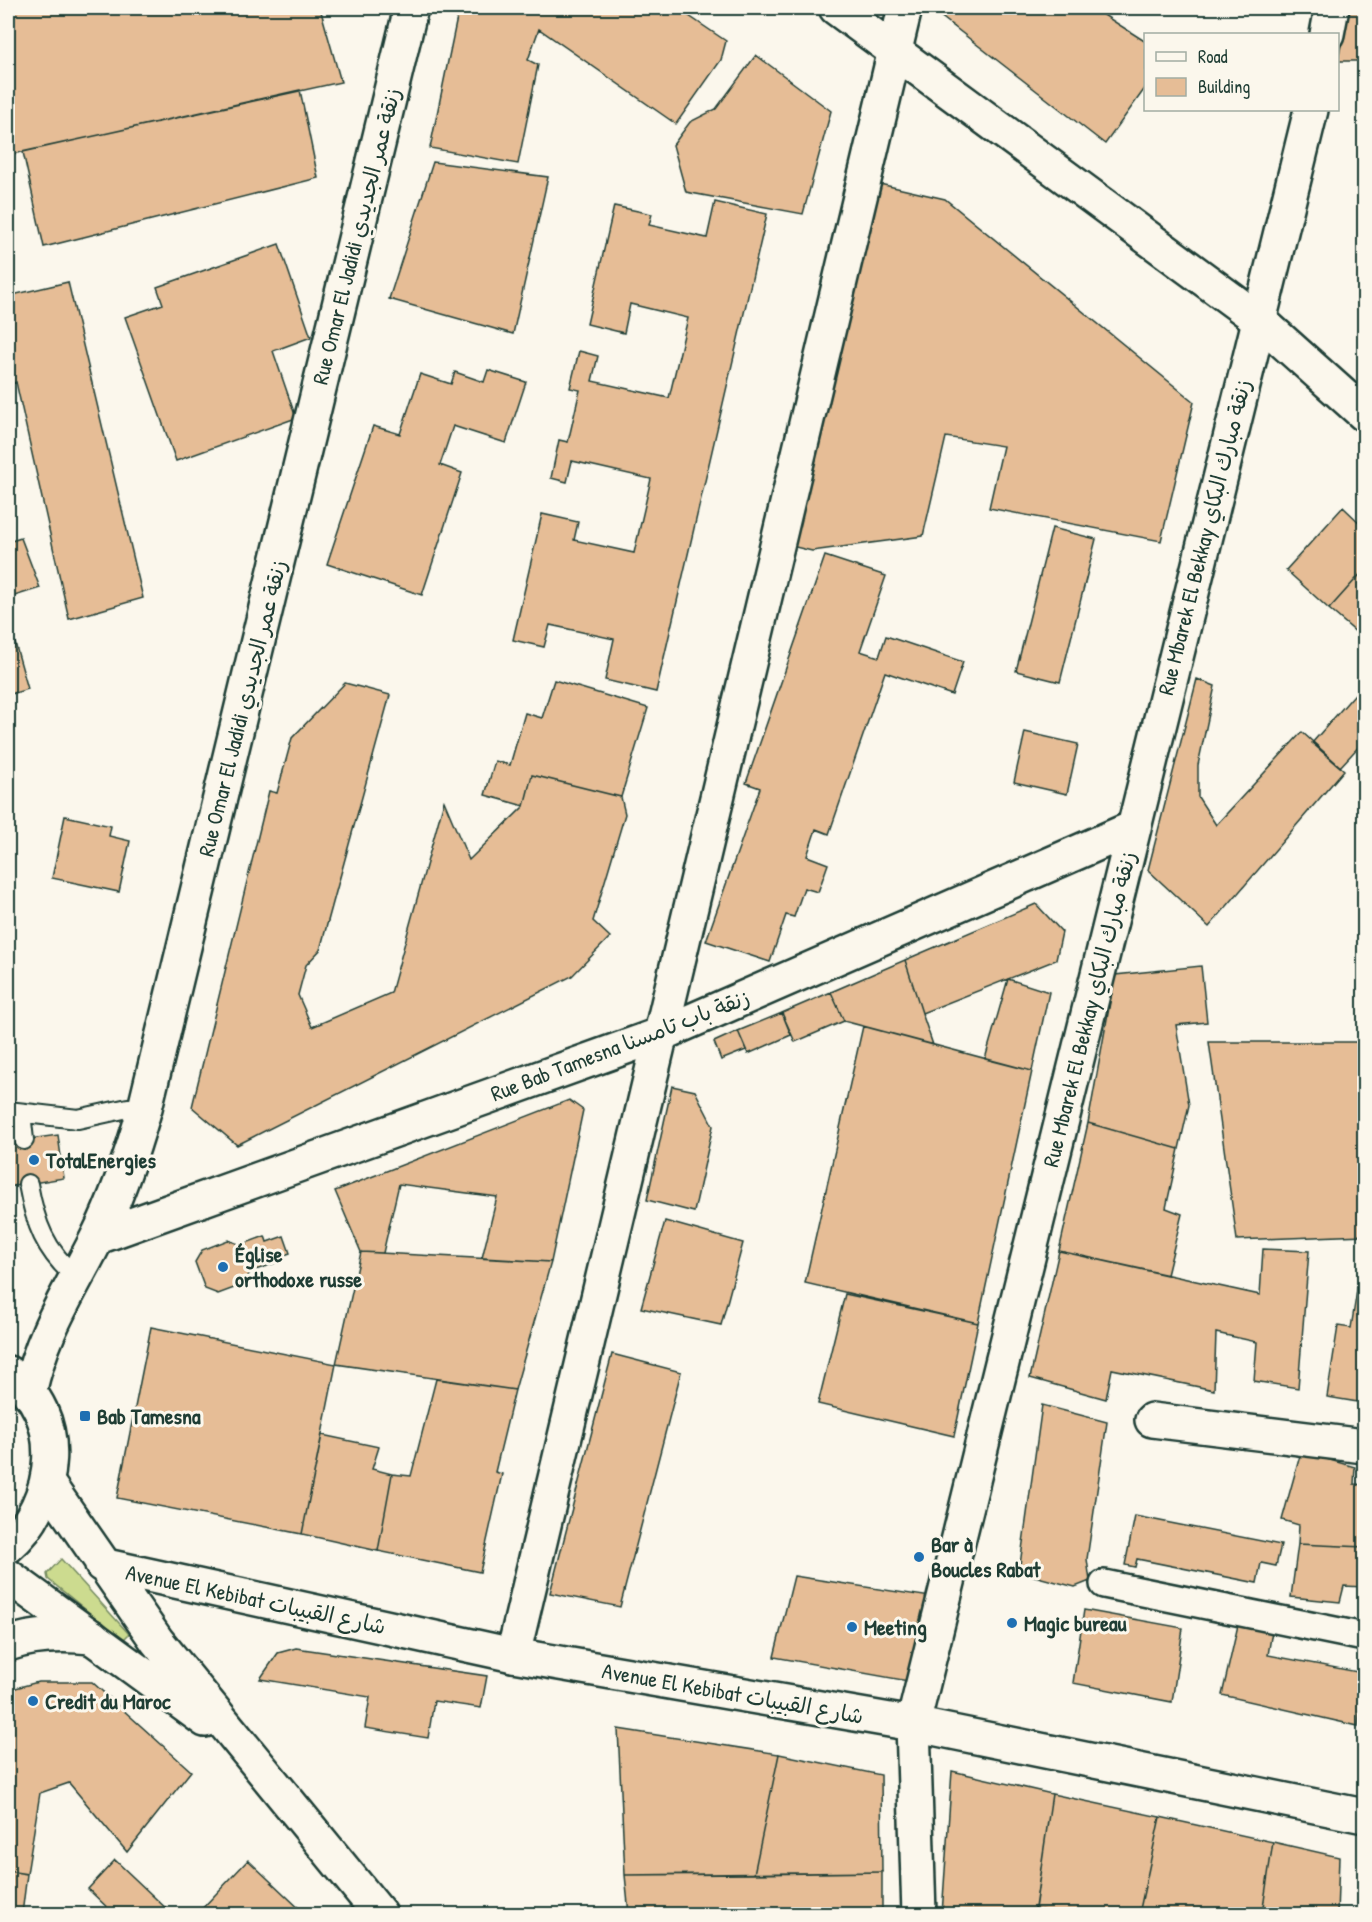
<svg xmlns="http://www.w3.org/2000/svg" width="1372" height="1922" viewBox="0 0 1372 1922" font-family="'Patrick Hand','Playpen Sans Arabic',sans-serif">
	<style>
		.green { fill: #ccdb8f; stroke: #768c62; stroke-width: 1.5 }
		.building { fill: #e6bd96; stroke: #1f3d34; stroke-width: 1.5 }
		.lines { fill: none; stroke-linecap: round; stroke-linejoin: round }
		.service-casing { stroke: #1f3d34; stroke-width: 22 }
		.pedestrian-casing { stroke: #1f3d34; stroke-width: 32 }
		.minor-casing { stroke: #1f3d34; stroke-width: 38 }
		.tertiary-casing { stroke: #1f3d34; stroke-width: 38 }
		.primary-casing { stroke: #1f3d34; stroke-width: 38 }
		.service { stroke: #fbf7ec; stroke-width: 18 }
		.pedestrian { stroke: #fbf7ec; stroke-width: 27 }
		.minor { stroke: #fbf7ec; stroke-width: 33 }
		.tertiary { stroke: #fbf7ec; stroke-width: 33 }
		.primary { stroke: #fbf7ec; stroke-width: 33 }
		.poi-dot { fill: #1f6fb2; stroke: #fbf7ec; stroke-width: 2 }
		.labels { text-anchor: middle; stroke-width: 6; stroke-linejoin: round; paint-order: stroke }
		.street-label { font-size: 22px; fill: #1f3d34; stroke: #fbf7ec }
		.poi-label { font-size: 22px; font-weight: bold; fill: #1f3d34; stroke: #fbf7ec; text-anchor: start }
	</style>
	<rect width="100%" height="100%" fill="#fbf7ec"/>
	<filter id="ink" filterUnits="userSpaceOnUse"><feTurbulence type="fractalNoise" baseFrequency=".0167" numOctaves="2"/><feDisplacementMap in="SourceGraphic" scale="12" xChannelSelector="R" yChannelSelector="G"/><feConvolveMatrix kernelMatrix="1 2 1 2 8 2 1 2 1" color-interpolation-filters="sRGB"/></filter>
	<g filter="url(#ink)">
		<path class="green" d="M 61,1559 L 129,1634 L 123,1640 L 48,1579 L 47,1574 Z"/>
		<path class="building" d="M 8,8 L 320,8 L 341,82 L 8,155 Z
			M 459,8 L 677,8 L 726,41 L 721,60 L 676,124 L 539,29 L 528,60 L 538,65 L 518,164 L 430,148 Z
			M 930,8 L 1093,8 L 1146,42 L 1146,87 L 1105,144 Z
			M 1348,8 L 1364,8 L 1364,61 L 1338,61 Z
			M 756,55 L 831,111 L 803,214 L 686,192 L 673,145 L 690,122 L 716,109 Z
			M 300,90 L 318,178 L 44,247 L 23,152 Z
			M 433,162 L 548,177 L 513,334 L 389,299 Z
			M 871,182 L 945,199 L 1194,402 L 1161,541 L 989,508 L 1003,446 L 946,437 L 923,536 L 812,551 L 787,545 Z
			M 715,202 L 767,214 L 656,692 L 605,680 L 614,639 L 550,625 L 544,647 L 513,640 L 542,514 L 578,522 L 574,540 L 634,553 L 651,479 L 572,461 L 567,482 L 551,478 L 559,440 L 568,442 L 580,390 L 570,388 L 579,351 L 598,356 L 592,381 L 669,398 L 688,318 L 630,304 L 624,333 L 587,324 L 614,206 L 652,214 L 649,225 L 707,238 Z
			M 279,244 L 311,337 L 273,351 L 296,418 L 176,461 L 125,317 L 163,304 L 157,287 Z
			M 68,282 L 143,598 L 69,619 L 16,382 L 8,385 L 8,296 Z
			M 488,370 L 526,382 L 506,443 L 453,426 L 440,465 L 462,473 L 422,595 L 327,564 L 373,426 L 400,434 L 420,374 L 451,384 L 455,372 L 484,382 Z
			M 1343,507 L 1364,527 L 1364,545 L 1362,548 L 1364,550 L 1364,570 L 1329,609 L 1286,570 Z
			M 1052,528 L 1096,539 L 1060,682 L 1016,671 Z
			M 21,538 L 40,588 L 8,598 L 8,542 Z
			M 825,556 L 886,576 L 860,651 L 879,657 L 886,636 L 963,662 L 952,695 L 885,672 L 829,834 L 816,829 L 807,856 L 828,864 L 818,892 L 804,888 L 794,917 L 786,915 L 770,962 L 706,941 L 760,788 L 746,783 Z
			M 1364,570 L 1364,639 L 1329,609 Z
			M 8,618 L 28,689 L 8,695 Z
			M 1197,679 L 1215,686 L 1198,765 L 1198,797 L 1216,825 L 1302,732 L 1344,770 L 1209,927 L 1148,870 Z
			M 554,680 L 648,708 L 621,797 L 532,775 L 524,806 L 485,795 L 495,761 L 510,765 L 525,713 L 542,718 Z
			M 345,683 L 390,695 L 320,950 L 306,965 L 298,995 L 312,1027 L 391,993 L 444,801 L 469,860 L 524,806 L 532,775 L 621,797 L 625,814 L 593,921 L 610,937 L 572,976 L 237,1145 L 192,1107 L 269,791 L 277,793 L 292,738 Z
			M 1361,687 L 1364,690 L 1364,741 L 1340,767 L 1312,743 Z
			M 1025,732 L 1078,744 L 1067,794 L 1014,782 Z
			M 65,816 L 111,826 L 109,836 L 130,841 L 119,892 L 52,878 Z
			M 1036,904 L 1062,932 L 1056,960 L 922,1013 L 905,960 Z
			M 905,960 L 922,1013 L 933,1045 L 844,1021 L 831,992 Z
			M 1201,966 L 1207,1022 L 1176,1025 L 1189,1105 L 1179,1149 L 1088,1123 L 1115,975 Z
			M 1008,979 L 1049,992 L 1032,1071 L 985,1059 Z
			M 831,992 L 844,1021 L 795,1042 L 782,1013 Z
			M 782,1013 L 791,1035 L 748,1054 L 738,1031 Z
			M 863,1026 L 1032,1071 L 978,1323 L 805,1283 Z
			M 738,1031 L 746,1050 L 721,1060 L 714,1042 Z
			M 1209,1042 L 1364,1042 L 1364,1235 L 1237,1240 Z
			M 672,1086 L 695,1091 L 713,1126 L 694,1212 L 647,1200 Z
			M 569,1100 L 583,1110 L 551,1262 L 482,1258 L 497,1197 L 399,1184 L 383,1253 L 361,1252 L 335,1191 Z
			M 1088,1123 L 1179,1149 L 1166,1208 L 1182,1214 L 1167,1275 L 1059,1251 Z
			M 58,1135 L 64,1178 L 8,1187 L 8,1142 Z
			M 665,1221 L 743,1243 L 721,1325 L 641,1308 Z
			M 265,1236 L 267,1242 L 284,1236 L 290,1253 L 273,1259 L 275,1263 L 250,1272 L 245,1284 L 218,1294 L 205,1289 L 195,1262 L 202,1250 L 228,1240 L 241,1245 Z
			M 1364,1247 L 1364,1403 L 1327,1397 L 1338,1326 L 1351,1328 Z
			M 1263,1249 L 1309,1251 L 1298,1388 L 1254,1381 L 1257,1342 L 1216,1333 L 1214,1390 L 1112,1369 L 1106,1399 L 1030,1378 L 1059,1251 L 1260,1295 Z
			M 361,1252 L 551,1262 L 515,1390 L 336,1364 Z
			M 845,1294 L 978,1323 L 954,1436 L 818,1404 Z
			M 151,1327 L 336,1364 L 302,1534 L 117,1498 Z
			M 612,1354 L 681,1372 L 620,1607 L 550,1593 Z
			M 436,1379 L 515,1390 L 495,1472 L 502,1474 L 480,1572 L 378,1551 L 392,1474 L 411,1476 Z
			M 1042,1405 L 1107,1422 L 1087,1559 L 1090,1581 L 1075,1587 L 1019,1572 Z
			M 322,1435 L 379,1447 L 372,1469 L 392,1474 L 378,1551 L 302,1534 Z
			M 1301,1452 L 1355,1467 L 1354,1484 L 1364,1485 L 1364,1547 L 1298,1544 L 1299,1525 L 1282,1520 Z
			M 1135,1516 L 1281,1545 L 1276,1566 L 1261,1563 L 1257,1583 L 1137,1559 L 1135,1567 L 1125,1565 Z
			M 1298,1544 L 1364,1547 L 1364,1587 L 1344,1586 L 1340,1602 L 1291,1597 Z
			M 794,1576 L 931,1597 L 908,1681 L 774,1657 Z
			M 1084,1610 L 1183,1628 L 1172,1702 L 1073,1683 Z
			M 1238,1625 L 1272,1631 L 1268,1655 L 1363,1673 L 1358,1726 L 1222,1695 Z
			M 296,1648 L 487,1676 L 481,1708 L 434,1701 L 428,1738 L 365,1728 L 370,1697 L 260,1679 L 278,1653 Z
			M 38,1682 L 92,1682 L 191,1771 L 127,1852 L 69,1783 L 40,1793 L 27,1874 L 8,1871 L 8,1690 Z
			M 618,1729 L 779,1754 L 754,1874 L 625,1875 Z
			M 779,1754 L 881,1775 L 882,1872 L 754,1874 Z
			M 952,1771 L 1052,1794 L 1034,1914 L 942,1914 Z
			M 1052,1794 L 1160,1817 L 1139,1914 L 1067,1914 L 1035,1909 Z
			M 1160,1817 L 1273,1842 L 1262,1914 L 1139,1914 Z
			M 1273,1842 L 1339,1857 L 1337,1914 L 1262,1914 Z
			M 115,1860 L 172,1914 L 114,1914 L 88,1889 Z
			M 248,1860 L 305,1914 L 197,1914 Z
			M 8,1871 L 27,1874 L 22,1914 L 8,1914 Z
			M 882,1872 L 882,1914 L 629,1914 L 625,1875 Z"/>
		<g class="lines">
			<defs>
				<path id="service" d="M 8,1111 L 78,1119 L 128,1108 L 145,1108
					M 21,1113 L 24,1140
					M 28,1184 C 35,1223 45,1251 76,1277"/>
				<path id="pedestrian" d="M 1104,1584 L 1364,1637"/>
				<path id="minor" d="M 1327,34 L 1332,8
					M 98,1237 L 659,1035 L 1133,828
					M 29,1393 C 43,1329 69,1294 97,1238 C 118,1196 132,1153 145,1108 L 411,8
					M 1152,1420 L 1364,1446
					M 513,1655 L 905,8
					M 919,1914 L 913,1724 L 1311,110"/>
				<path id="tertiary" d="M 836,8 L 1258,319 L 1364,414
					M 48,1484 L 157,1641 L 380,1914
					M 102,1565 L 513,1655 L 913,1724 L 1364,1816
					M 8,1576 L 205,1720"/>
				<path id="primary" d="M 8,1373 C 69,1413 58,1504 8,1546
					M 8,1644 C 35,1634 63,1634 92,1637"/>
			</defs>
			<use href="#service" class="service-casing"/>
			<use href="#pedestrian" class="pedestrian-casing"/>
			<use href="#minor" class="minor-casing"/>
			<use href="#tertiary" class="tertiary-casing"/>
			<use href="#primary" class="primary-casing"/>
			<use href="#service" class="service"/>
			<use href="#pedestrian" class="pedestrian"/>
			<use href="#minor" class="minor"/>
			<use href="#tertiary" class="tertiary"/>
			<use href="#primary" class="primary"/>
		</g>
	</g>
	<g class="poi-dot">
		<circle cx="34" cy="1160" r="6"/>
		<circle cx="223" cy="1267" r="6"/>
		<rect x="79" y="1410" width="12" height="12" rx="3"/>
		<circle cx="919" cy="1557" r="6"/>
		<circle cx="1012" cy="1623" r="6"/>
		<circle cx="852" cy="1627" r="6"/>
		<circle cx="33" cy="1701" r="6"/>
	</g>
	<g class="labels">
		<g class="street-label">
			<text transform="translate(356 236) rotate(-76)" y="8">Rue Omar El Jadidi زنقة عمر الجديدي</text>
			<text transform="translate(1204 537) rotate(-76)" y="8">Rue Mbarek El Bekkay زنقة مبارك البكاي</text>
			<text transform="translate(242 708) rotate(-76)" y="8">Rue Omar El Jadidi زنقة عمر الجديدي</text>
			<text transform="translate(1089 1009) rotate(-76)" y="8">Rue Mbarek El Bekkay زنقة مبارك البكاي</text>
			<text transform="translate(620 1045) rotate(-21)" y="8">Rue Bab Tamesna زنقة باب تامسنا</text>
			<text transform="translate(256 1599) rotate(12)" y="8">Avenue El Kebibat شارع القبيبات</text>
			<text transform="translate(733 1693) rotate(10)" y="8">Avenue El Kebibat شارع القبيبات</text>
		</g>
		<g class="poi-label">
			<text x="46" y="1168">TotalEnergies</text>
			<text x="235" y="1262">Église<tspan x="235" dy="25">orthodoxe russe</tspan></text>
			<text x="97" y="1424">Bab Tamesna</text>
			<text x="931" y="1552">Bar à<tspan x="931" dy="25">Boucles Rabat</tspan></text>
			<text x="1024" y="1631">Magic bureau</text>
			<text x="864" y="1635">Meeting</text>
			<text x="45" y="1709">Credit du Maroc</text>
		</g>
	</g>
	<rect width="1372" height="1922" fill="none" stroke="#fbf7ec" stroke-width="30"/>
	<rect x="15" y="15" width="1342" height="1892" fill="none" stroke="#1f3d34" stroke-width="2" filter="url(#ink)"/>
	<rect x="1144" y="33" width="195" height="78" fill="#fbf7ec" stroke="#a3ada2" stroke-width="1.5"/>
	<rect x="1156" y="52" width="30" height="9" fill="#fbf7ec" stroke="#a3ada2" stroke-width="1.5"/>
	<text x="1198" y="63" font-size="18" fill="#1f3d34">Road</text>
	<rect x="1156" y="78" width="30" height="18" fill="#e6bd96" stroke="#a3ada2" stroke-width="1.5"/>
	<text x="1198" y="93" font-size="18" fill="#1f3d34">Building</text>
</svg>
